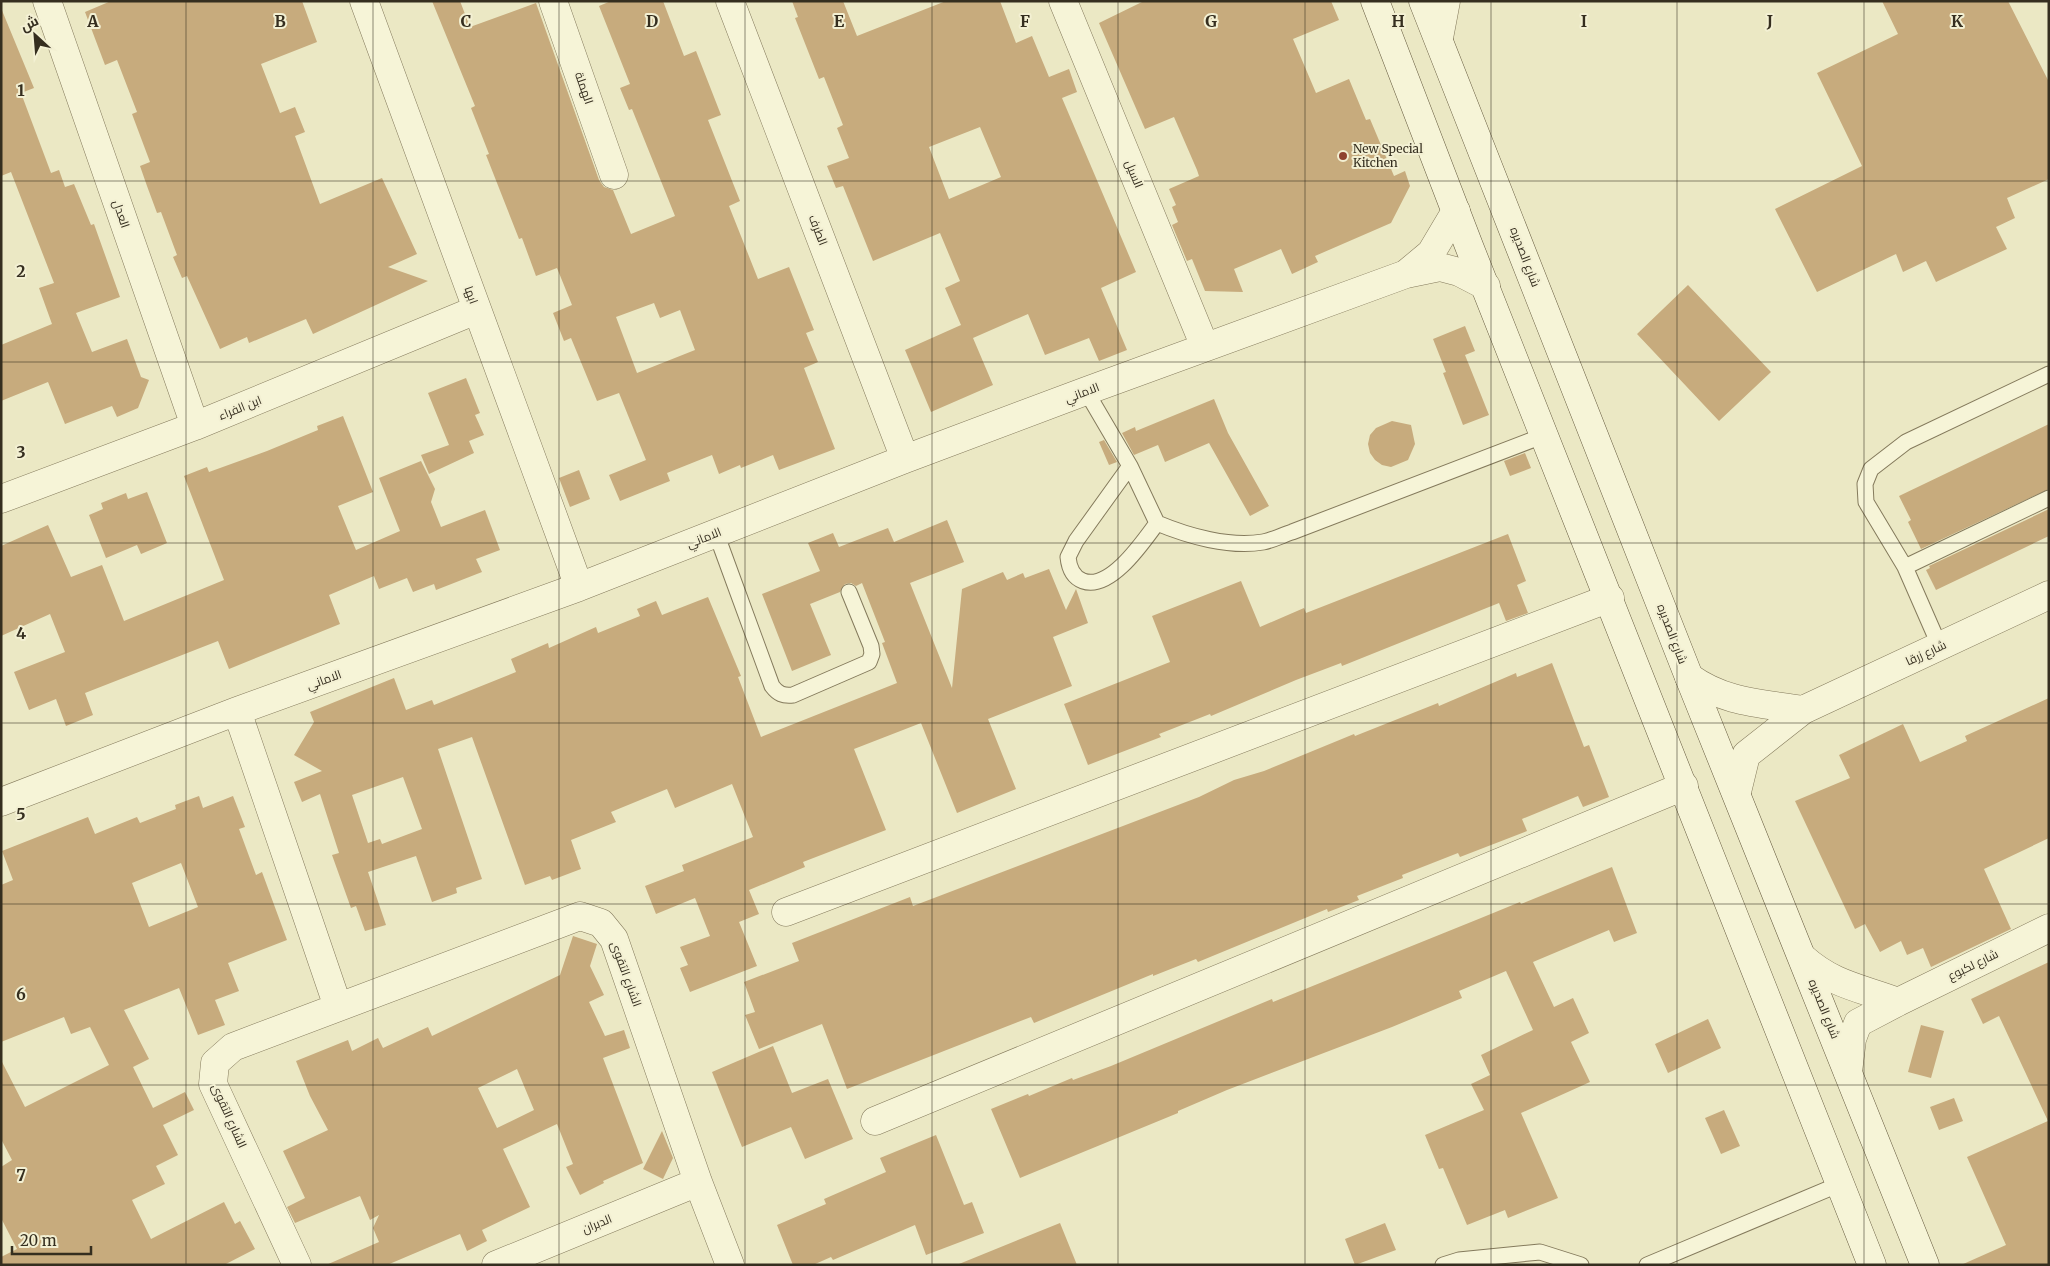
<svg xmlns="http://www.w3.org/2000/svg" width="2050" height="1266" viewBox="0 0 2050 1266" font-family="Merriweather,Cairo,serif">
	<style>
		.building { fill: #c7ab7d; fill-rule: evenodd }
		.lines { fill: none; stroke-linecap: round; stroke-linejoin: round }
		.lane-casing { stroke: #847a5c; stroke-width: 17 }
		.street-casing { stroke: #847a5c; stroke-width: 29 }
		.secondary-casing { stroke: #665b3f; stroke-width: 29 }
		.lane { stroke: #f6f4d7; stroke-width: 15 }
		.street { stroke: #f6f4d7; stroke-width: 28 }
		.secondary { stroke: #f6f4d7; stroke-width: 28 }
		.grid { fill: none; stroke: #352e1f; stroke-width: 1; stroke-opacity: 0.55 }
		.poi-dot { fill: #8f4330; stroke: #f3f0d3; stroke-width: 2 }
		.labels { text-anchor: middle; stroke-width: 4; stroke-linejoin: round; paint-order: stroke }
		.street-label { font-size: 12px; fill: #352e1f; stroke: #f3f0d3 }
		.poi-label { font-size: 12px; fill: #352e1f; stroke: #f3f0d3; text-anchor: start }
		.grid-label { font-size: 16px; text-anchor: middle; font-weight: bold; fill: #352e1f; stroke: #f3f0d3; stroke-width: 4; stroke-linejoin: round; paint-order: stroke }
	</style>
	<rect width="100%" height="100%" fill="#ebe8c4"/>
	<path class="building" d="M 111,1 L 302,1 L 317,42 L 261,64 L 280,113 L 295,107 L 305,132 L 295,136 L 320,204 L 382,178 L 417,254 L 388,267 L 428,281 L 313,334 L 306,319 L 249,343 L 247,337 L 220,349 L 187,276 L 182,278 L 173,257 L 177,255 L 161,212 L 157,213 L 147,186 L 140,166 L 150,162 L 132,114 L 137,112 L 117,60 L 105,65 L 85,12 Z
		M 432,1 L 460,1 L 470,27 L 536,3 L 599,180 L 604,187 L 613,190 L 631,234 L 675,216 L 632,109 L 629,110 L 620,88 L 630,84 L 599,6 L 611,1 L 663,1 L 684,56 L 696,51 L 721,115 L 708,120 L 740,201 L 729,206 L 758,279 L 789,267 L 814,330 L 806,333 L 818,362 L 804,368 L 835,449 L 779,470 L 773,455 L 741,468 L 740,465 L 719,474 L 712,455 L 667,473 L 670,481 L 620,501 L 609,475 L 646,460 L 619,393 L 597,401 L 571,338 L 564,341 L 553,313 L 572,305 L 557,268 L 536,276 L 522,238 L 519,239 L 486,155 L 489,154 L 471,108 L 475,106 ZM 654,303 L 660,318 L 680,310 L 695,350 L 637,373 L 616,317 Z
		M 792,1 L 843,1 L 857,36 L 946,1 L 1000,1 L 1016,43 L 1032,36 L 1049,77 L 1069,69 L 1077,92 L 1062,98 L 1136,272 L 1101,288 L 1127,350 L 1099,361 L 1089,338 L 1045,355 L 1028,314 L 973,338 L 993,385 L 931,412 L 905,350 L 961,325 L 945,288 L 960,281 L 940,233 L 873,261 L 843,186 L 836,188 L 827,166 L 849,158 L 837,128 L 843,125 L 824,77 L 819,79 L 795,18 L 798,17 ZM 980,127 L 1001,177 L 949,199 L 929,147 Z
		M 1144,1 L 1331,1 L 1339,20 L 1293,39 L 1316,93 L 1349,79 L 1366,120 L 1370,119 L 1394,176 L 1405,171 L 1410,186 L 1391,223 L 1315,256 L 1318,262 L 1292,274 L 1281,249 L 1234,269 L 1243,292 L 1205,291 L 1192,259 L 1187,261 L 1172,225 L 1178,222 L 1172,207 L 1176,205 L 1169,189 L 1199,176 L 1197,170 L 1174,117 L 1145,129 L 1099,23 Z
		M 1882,1 L 2008,1 L 2049,82 L 2049,179 L 2007,198 L 2015,218 L 1996,227 L 2007,249 L 1936,282 L 1926,261 L 1903,272 L 1896,254 L 1817,292 L 1775,209 L 1862,166 L 1817,73 L 1898,34 Z
		M 1,8 L 34,88 L 21,93 L 51,173 L 59,170 L 65,187 L 74,184 L 91,225 L 94,224 L 120,297 L 76,313 L 92,352 L 127,339 L 141,377 L 149,380 L 138,408 L 117,417 L 112,406 L 65,424 L 48,382 L 1,401 L 1,345 L 52,324 L 39,288 L 54,283 L 11,172 L 1,176 Z
		M 1688,285 L 1771,372 L 1719,421 L 1637,334 Z
		M 1465,326 L 1475,351 L 1465,355 L 1489,415 L 1463,425 L 1443,373 L 1446,372 L 1433,339 Z
		M 466,378 L 480,413 L 475,415 L 484,435 L 469,441 L 474,453 L 429,474 L 421,455 L 449,445 L 428,393 Z
		M 1214,399 L 1228,433 L 1269,506 L 1250,516 L 1209,443 L 1165,462 L 1158,445 L 1134,455 L 1122,433 L 1135,427 L 1136,431 Z
		M 343,416 L 373,492 L 338,506 L 356,550 L 400,531 L 379,478 L 421,461 L 435,489 L 431,502 L 441,527 L 485,510 L 500,550 L 476,559 L 482,572 L 436,590 L 434,584 L 413,592 L 407,578 L 379,589 L 374,576 L 329,595 L 340,624 L 229,669 L 218,641 L 85,693 L 93,715 L 66,726 L 56,699 L 29,710 L 14,672 L 65,652 L 50,614 L 1,636 L 1,546 L 48,525 L 71,577 L 102,565 L 124,621 L 224,580 L 184,476 L 207,467 L 209,472 L 267,451 L 318,430 L 317,426 Z
		M 1392,421 L 1411,425 L 1415,444 L 1408,460 L 1391,467 L 1382,465 L 1375,460 L 1370,453 L 1368,444 L 1370,435 L 1376,428 Z
		M 2049,424 L 2049,489 L 1921,549 L 1908,522 L 1911,520 L 1899,496 Z
		M 1104,440 L 1117,462 L 1109,465 L 1099,442 Z
		M 1525,453 L 1531,468 L 1510,476 L 1504,461 Z
		M 579,470 L 590,499 L 570,507 L 559,478 Z
		M 147,492 L 167,543 L 141,554 L 137,545 L 106,558 L 89,515 L 103,509 L 101,503 L 126,493 L 128,499 Z
		M 2049,509 L 2049,536 L 1936,590 L 1926,570 L 1930,568 L 1929,566 Z
		M 947,520 L 964,562 L 910,583 L 952,688 L 962,589 L 1003,572 L 1007,580 L 1023,573 L 1025,578 L 1049,569 L 1066,610 L 1076,589 L 1088,623 L 1053,637 L 1072,686 L 988,719 L 1016,789 L 957,813 L 921,723 L 854,749 L 886,830 L 803,862 L 805,867 L 749,890 L 759,914 L 739,922 L 757,966 L 690,992 L 680,968 L 688,965 L 680,947 L 710,936 L 695,898 L 656,914 L 645,886 L 684,871 L 682,865 L 753,837 L 732,784 L 675,808 L 667,789 L 611,812 L 616,822 L 571,840 L 581,869 L 552,880 L 550,876 L 525,885 L 472,737 L 438,749 L 482,879 L 456,888 L 457,893 L 432,902 L 416,856 L 368,872 L 386,925 L 365,931 L 356,906 L 351,908 L 332,855 L 339,853 L 320,794 L 302,802 L 294,782 L 322,771 L 294,755 L 314,722 L 310,712 L 394,678 L 406,710 L 432,700 L 434,705 L 516,672 L 511,659 L 548,643 L 549,648 L 596,627 L 598,633 L 640,616 L 637,609 L 656,601 L 662,615 L 708,597 L 741,676 L 738,677 L 761,737 L 897,683 L 882,643 L 885,642 L 862,583 L 856,586 L 851,583 L 845,584 L 840,592 L 810,604 L 831,655 L 792,671 L 762,594 L 820,571 L 808,543 L 833,533 L 839,547 L 888,528 L 894,542 ZM 403,777 L 422,829 L 382,844 L 380,839 L 368,843 L 352,795 Z
		M 1508,534 L 1526,581 L 1517,585 L 1528,613 L 1506,621 L 1499,603 L 1342,666 L 1341,663 L 1296,680 L 1211,716 L 1210,714 L 1159,734 L 1161,737 L 1088,765 L 1064,704 L 1170,662 L 1152,616 L 1241,581 L 1260,627 L 1304,608 L 1306,613 Z
		M 1552,663 L 1584,747 L 1589,745 L 1609,797 L 1583,807 L 1578,796 L 1522,819 L 1527,831 L 1460,857 L 1458,853 L 1402,875 L 1403,878 L 1357,896 L 1359,900 L 1328,912 L 1327,909 L 1198,962 L 1196,959 L 1153,976 L 1153,974 L 1034,1023 L 1031,1017 L 847,1089 L 822,1024 L 759,1049 L 745,1015 L 755,1012 L 744,982 L 799,961 L 792,943 L 910,897 L 913,906 L 1199,797 L 1234,780 L 1264,771 L 1354,734 L 1355,736 L 1438,703 L 1439,706 L 1516,673 L 1517,677 Z
		M 2049,698 L 2049,838 L 1984,869 L 2011,929 L 1931,967 L 1923,948 L 1907,955 L 1901,941 L 1880,952 L 1865,924 L 1855,929 L 1795,801 L 1850,778 L 1839,755 L 1903,724 L 1920,762 L 1967,741 L 1965,736 Z
		M 199,796 L 203,808 L 233,796 L 245,827 L 239,829 L 256,875 L 262,872 L 287,940 L 228,963 L 239,991 L 215,1000 L 225,1025 L 198,1035 L 179,988 L 124,1010 L 149,1059 L 133,1067 L 153,1108 L 185,1092 L 194,1110 L 163,1125 L 178,1155 L 156,1166 L 165,1184 L 132,1200 L 151,1239 L 224,1202 L 235,1224 L 240,1221 L 255,1249 L 224,1265 L 1,1265 L 1,1257 L 17,1249 L 1,1218 L 1,1167 L 12,1160 L 1,1139 L 1,1060 L 25,1107 L 109,1065 L 90,1027 L 71,1034 L 64,1017 L 1,1042 L 1,885 L 13,880 L 2,851 L 88,817 L 95,834 L 137,817 L 140,823 L 176,809 L 175,805 ZM 181,863 L 198,907 L 149,927 L 132,883 Z
		M 1612,867 L 1637,933 L 1614,942 L 1609,930 L 1533,962 L 1554,1007 L 1573,998 L 1589,1033 L 1571,1042 L 1590,1082 L 1521,1113 L 1558,1198 L 1508,1218 L 1505,1210 L 1467,1225 L 1443,1168 L 1439,1169 L 1425,1135 L 1484,1110 L 1471,1084 L 1490,1075 L 1481,1055 L 1533,1030 L 1506,971 L 1459,991 L 1462,998 L 1392,1027 L 1227,1090 L 1178,1111 L 1178,1113 L 1020,1178 L 991,1109 L 1028,1094 L 1029,1096 L 1072,1078 L 1073,1080 L 1111,1066 L 1272,999 L 1273,1002 L 1481,918 L 1520,902 L 1521,904 Z
		M 573,936 L 597,944 L 590,966 L 604,995 L 589,1002 L 605,1036 L 624,1030 L 630,1048 L 603,1058 L 643,1163 L 603,1181 L 604,1183 L 580,1195 L 566,1167 L 573,1164 L 557,1124 L 503,1149 L 530,1207 L 482,1230 L 487,1241 L 467,1251 L 460,1234 L 387,1265 L 326,1265 L 379,1242 L 373,1228 L 379,1215 L 370,1220 L 360,1196 L 295,1223 L 287,1207 L 305,1198 L 283,1151 L 328,1130 L 310,1096 L 296,1061 L 348,1040 L 352,1051 L 378,1038 L 383,1048 L 428,1027 L 432,1036 L 560,975 ZM 517,1069 L 534,1110 L 497,1128 L 478,1088 Z
		M 2049,962 L 2049,1265 L 1961,1265 L 2006,1245 L 1967,1157 L 2048,1121 L 1999,1016 L 1983,1024 L 1971,999 Z
		M 1708,1019 L 1721,1048 L 1668,1073 L 1655,1044 Z
		M 1921,1025 L 1944,1031 L 1931,1078 L 1908,1072 Z
		M 773,1046 L 792,1093 L 828,1079 L 853,1139 L 805,1159 L 791,1127 L 742,1147 L 712,1072 Z
		M 1954,1098 L 1963,1121 L 1939,1130 L 1930,1107 Z
		M 1724,1110 L 1740,1146 L 1721,1154 L 1705,1118 Z
		M 662,1131 L 673,1158 L 663,1179 L 643,1169 Z
		M 936,1135 L 964,1205 L 972,1202 L 984,1233 L 926,1255 L 915,1225 L 833,1260 L 831,1257 L 813,1265 L 793,1265 L 777,1225 L 826,1204 L 824,1199 L 886,1172 L 880,1158 Z
		M 1060,1223 L 1077,1265 L 959,1265 L 959,1264 Z
		M 1385,1223 L 1396,1250 L 1355,1265 L 1345,1239 Z"/>
	<g class="lines">
		<defs>
			<path id="lane" d="M 1086,391 L 1130,466 L 1157,523 C 1188,536 1230,548 1263,542 C 1273,540 1283,535 1292,532 L 1545,435
				M 1130,466 L 1076,541 L 1068,557 C 1069,567 1072,577 1083,581 C 1110,591 1143,542 1157,523
				M 716,533 L 772,686 C 778,694 783,696 793,695 L 869,662 L 872,654 L 871,646 L 849,592
				M 1905,567 L 2049,498
				M 1940,647 L 1905,567 L 1866,502 L 1865,484 L 1871,469 L 1906,442 L 2049,374
				M 1443,1265 L 1459,1260 L 1540,1252 L 1581,1265
				M 1647,1265 L 1840,1184"/>
			<path id="street" d="M 47,1 L 195,426
				M 364,1 L 579,587
				M 553,1 L 614,175
				M 730,1 L 905,459
				M 1063,1 L 1205,347
				M 1439,38 L 1446,1
				M 1407,273 L 1431,253 L 1456,211
				M 1,499 L 195,426 L 476,310
				M 1689,677 C 1725,703 1761,703 1803,710
				M 237,711 L 338,1007
				M 1737,792 L 1746,755 L 1803,710 L 2049,595
				M 1,802 L 237,711 L 579,587 L 905,459 L 1086,391 L 1406,274 L 1440,267 L 1459,272 L 1486,286
				M 786,912 L 1610,598
				M 1803,958 C 1833,985 1861,988 1898,1002
				M 1848,1072 L 1852,1039 L 1858,1023 L 1898,1002 L 2049,928
				M 875,1121 L 1684,786
				M 297,1265 L 213,1084 L 215,1063 L 233,1047 L 580,916 L 601,923 L 614,939 L 698,1182 L 730,1265
				M 496,1265 L 698,1182"/>
			<path id="secondary" d="M 1375,1 L 1469,246 L 1872,1265
				M 1423,1 L 1689,677 L 1925,1265"/>
		</defs>
		<use href="#lane" class="lane-casing"/>
		<use href="#street" class="street-casing"/>
		<use href="#secondary" class="secondary-casing"/>
		<use href="#lane" class="lane"/>
		<use href="#street" class="street"/>
		<use href="#secondary" class="secondary"/>
	</g>
	<path class="grid" d="M 186,1 L 186,1265M 373,1 L 373,1265M 559,1 L 559,1265M 745,1 L 745,1265M 932,1 L 932,1265M 1118,1 L 1118,1265M 1305,1 L 1305,1265M 1491,1 L 1491,1265M 1677,1 L 1677,1265M 1864,1 L 1864,1265M 1,181 L 2049,181M 1,362 L 2049,362M 1,543 L 2049,543M 1,723 L 2049,723M 1,904 L 2049,904M 1,1085 L 2049,1085"/>
	<circle class="poi-dot" cx="1343" cy="156" r="5"/>
	<g class="labels">
		<g class="street-label">
			<text transform="translate(584 88) rotate(71)" y="4">الهملة</text>
			<text transform="translate(1134 174) rotate(68)" y="4">السيل</text>
			<text transform="translate(121 214) rotate(71)" y="4">العدل</text>
			<text transform="translate(818 230) rotate(69)" y="4">الطرف</text>
			<text transform="translate(1525 257) rotate(69)" y="4">شارع الصديره</text>
			<text transform="translate(471 295) rotate(70)" y="4">ابها</text>
			<text transform="translate(1082 393) rotate(-21)" y="4">الاماني</text>
			<text transform="translate(240 408) rotate(-22)" y="4">ابن الفراء</text>
			<text transform="translate(704 538) rotate(-22)" y="4">الاماني</text>
			<text transform="translate(1672 634) rotate(69)" y="4">شارع الصديره</text>
			<text transform="translate(1926 653) rotate(-25)" y="4">شارع زرقا</text>
			<text transform="translate(324 680) rotate(-20)" y="4">الاماني</text>
			<text transform="translate(1973 965) rotate(-26)" y="4">شارع لكبوع</text>
			<text transform="translate(626 974) rotate(70)" y="4">الشارع التقوى</text>
			<text transform="translate(1824 1009) rotate(68)" y="4">شارع الصديره</text>
			<text transform="translate(229 1116) rotate(66)" y="4">الشارع التقوى</text>
			<text transform="translate(597 1224) rotate(-22)" y="4">الدبران</text>
		</g>
		<g class="poi-label">
			<text x="1353" y="153">New Special<tspan x="1353" dy="14">Kitchen</tspan></text>
		</g>
	</g>
	<g class="grid-label">
		<text x="93" y="27">A</text>
		<text x="280" y="27">B</text>
		<text x="466" y="27">C</text>
		<text x="652" y="27">D</text>
		<text x="839" y="27">E</text>
		<text x="1025" y="27">F</text>
		<text x="1211" y="27">G</text>
		<text x="1398" y="27">H</text>
		<text x="1584" y="27">I</text>
		<text x="1770" y="27">J</text>
		<text x="1957" y="27">K</text>
		<text x="21" y="96">1</text>
		<text x="21" y="277">2</text>
		<text x="21" y="458">3</text>
		<text x="21" y="639">4</text>
		<text x="21" y="820">5</text>
		<text x="21" y="1000">6</text>
		<text x="21" y="1181">7</text>
	</g>
	<rect width="2050" height="1266" fill="none" stroke="#352e1f" stroke-width="5"/>
	<g transform="translate(35 35) rotate(334)" stroke="#f3f0d3" stroke-width="4" paint-order="stroke">
	<path d="M0-4L9 19L0 12L-9 19Z" fill="#352e1f"/>
	<text y="-8" font-size="14" font-weight="bold" text-anchor="middle" fill="#352e1f">ش</text>
	</g>
	<path d="M12 1246v8h79v-8" fill="none" stroke="#352e1f" stroke-width="2.5"/>
	<text x="20" y="1246" font-size="15" fill="#352e1f" stroke="#f3f0d3" stroke-width="4" paint-order="stroke">20 m</text>
</svg>
